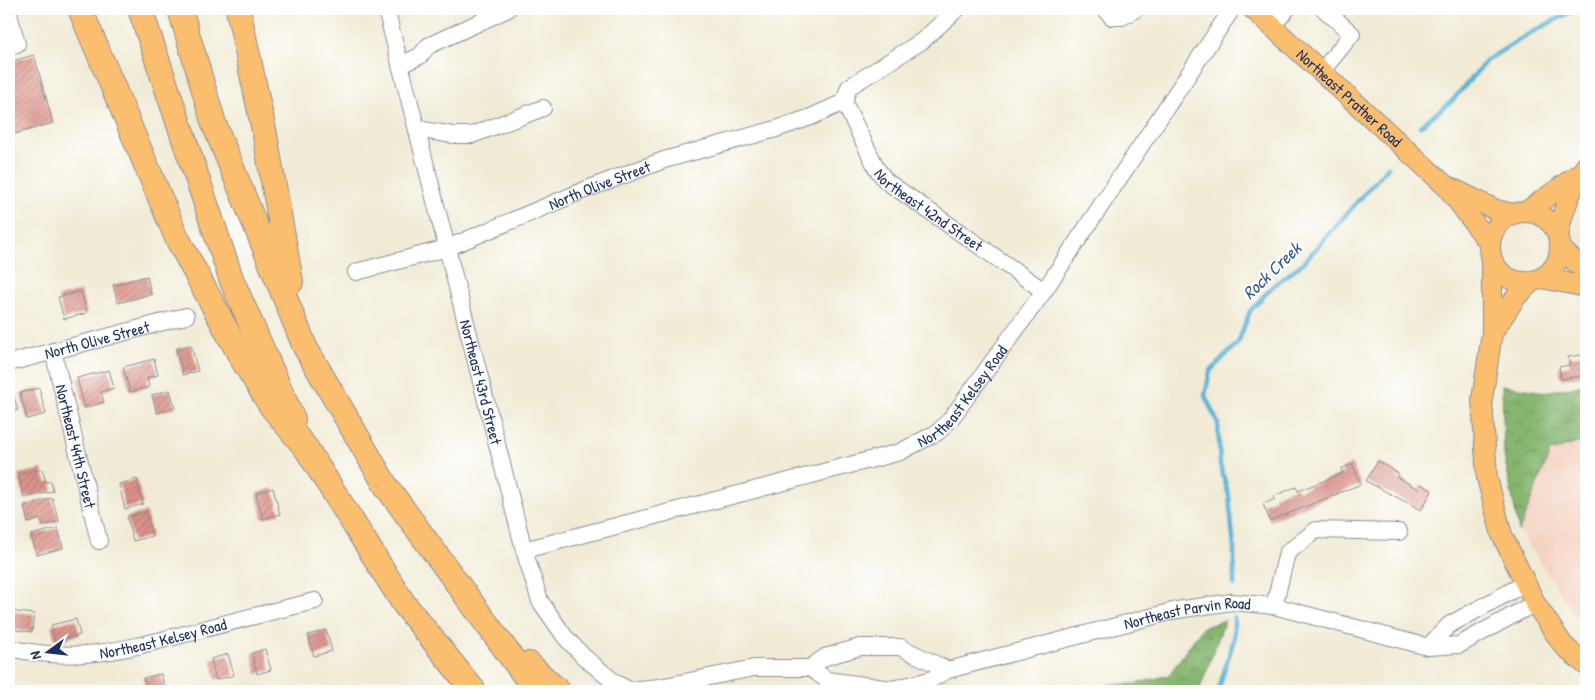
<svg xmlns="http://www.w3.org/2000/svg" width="1595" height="700" viewBox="0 0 1595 700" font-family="'Patrick Hand',sans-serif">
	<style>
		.built { fill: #f4d3c1 }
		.forest { fill: url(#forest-crowns); stroke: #507266 }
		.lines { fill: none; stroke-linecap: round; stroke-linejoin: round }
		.stream { stroke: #59b3d7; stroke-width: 4.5 }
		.building { fill: url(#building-hatch) }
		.minor-casing { stroke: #868d9a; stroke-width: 18 }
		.major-casing { stroke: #868d9a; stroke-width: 22 }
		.highway-casing { stroke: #868d9a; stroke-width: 26 }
		.minor { stroke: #fff; stroke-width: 16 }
		.major { stroke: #fbbe6e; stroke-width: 20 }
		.highway { stroke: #fbbe6e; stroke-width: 24 }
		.labels { text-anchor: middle; stroke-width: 4.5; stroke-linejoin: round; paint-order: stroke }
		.street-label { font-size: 16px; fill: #1b2f5e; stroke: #fff }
		.water-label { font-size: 18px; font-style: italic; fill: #315d88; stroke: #fff }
	</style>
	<defs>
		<pattern id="forest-crowns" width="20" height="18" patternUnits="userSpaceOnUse" patternTransform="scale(1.25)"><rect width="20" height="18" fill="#86b66f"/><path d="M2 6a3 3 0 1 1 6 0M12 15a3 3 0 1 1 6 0" fill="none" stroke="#6d945e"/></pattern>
		<pattern id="building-hatch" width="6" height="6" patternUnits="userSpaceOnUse" patternTransform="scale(1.25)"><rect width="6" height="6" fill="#dd9288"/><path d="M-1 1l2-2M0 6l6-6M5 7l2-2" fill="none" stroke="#b27872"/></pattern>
	</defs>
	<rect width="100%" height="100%" fill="#fff"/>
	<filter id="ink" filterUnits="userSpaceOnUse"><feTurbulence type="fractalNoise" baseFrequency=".02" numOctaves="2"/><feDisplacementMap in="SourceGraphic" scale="10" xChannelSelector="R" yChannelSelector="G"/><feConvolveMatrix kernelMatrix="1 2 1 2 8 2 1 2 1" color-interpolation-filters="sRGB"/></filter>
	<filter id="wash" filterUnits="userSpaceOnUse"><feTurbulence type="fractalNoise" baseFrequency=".0096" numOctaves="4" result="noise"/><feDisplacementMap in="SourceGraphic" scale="20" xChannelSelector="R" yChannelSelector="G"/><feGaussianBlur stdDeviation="1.12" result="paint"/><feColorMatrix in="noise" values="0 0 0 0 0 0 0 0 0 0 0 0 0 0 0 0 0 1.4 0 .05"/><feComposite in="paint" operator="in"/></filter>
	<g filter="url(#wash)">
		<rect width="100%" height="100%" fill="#f1ebd5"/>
		<path class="built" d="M 1586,440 L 1586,632 L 1519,531 L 1550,452 Z"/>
		<path class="forest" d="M 1502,385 L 1544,392 L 1586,385 L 1586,440 L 1550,452 L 1519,531 L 1504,455 Z
			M 1225,620 L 1199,691 L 1108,691 L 1109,684 L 1135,684 L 1169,675 L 1202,628 Z"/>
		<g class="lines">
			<path class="stream" d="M 1420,126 L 1452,101 L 1487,60 L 1527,35 L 1576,9
				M 1234,585 L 1234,549 L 1229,496 L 1220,465 L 1218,423 L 1205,396 L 1210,371 L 1238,343 L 1250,311 L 1273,286 L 1303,263 L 1388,167
				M 1218,691 L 1234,639 L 1234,618"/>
		</g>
		<g id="blocks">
			<path class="building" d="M 34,55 L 53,123 L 15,134 L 9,112 L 9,62 Z
				M 147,276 L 151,294 L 118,303 L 113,285 Z
				M 81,291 L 87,313 L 64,319 L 58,297 Z
				M 191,345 L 198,371 L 183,375 L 176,349 Z
				M 1586,354 L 1586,375 L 1561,379 L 1559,367 L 1570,365 L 1568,357 Z
				M 154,359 L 158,375 L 147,378 L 149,387 L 130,392 L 123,367 Z
				M 109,370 L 114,388 L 101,392 L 104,402 L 85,408 L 77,378 Z
				M 39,388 L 46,414 L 27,419 L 20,393 Z
				M 170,390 L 175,408 L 157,413 L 152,395 Z
				M 13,393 L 18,410 L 9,413 L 9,394 Z
				M 1378,461 L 1399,474 L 1397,477 L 1418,489 L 1421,484 L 1432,491 L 1421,510 L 1366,481 Z
				M 1352,464 L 1361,484 L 1270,521 L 1263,504 L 1275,499 L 1274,496 L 1296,487 L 1298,491 L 1343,473 L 1341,469 Z
				M 42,469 L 46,482 L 51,481 L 53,491 L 24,498 L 18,474 Z
				M 137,479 L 143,504 L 125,509 L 119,484 Z
				M 273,488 L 280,514 L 263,519 L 256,493 Z
				M 52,498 L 59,521 L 43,526 L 41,519 L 28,523 L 24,506 Z
				M 146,512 L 152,536 L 133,541 L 127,517 Z
				M 58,528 L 63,548 L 37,555 L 31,535 Z
				M 9,611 L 34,614 L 32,632 L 9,629 Z
				M 76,619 L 80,635 L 55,641 L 51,625 Z
				M 326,630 L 332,651 L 314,656 L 308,635 Z
				M 265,649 L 271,670 L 257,674 L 252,653 Z
				M 228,654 L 234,675 L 216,680 L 211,659 Z
				M 161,674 L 166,691 L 147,691 L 143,678 Z"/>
		</g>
	</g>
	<g filter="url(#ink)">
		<use href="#blocks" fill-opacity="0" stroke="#868d9a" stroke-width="1"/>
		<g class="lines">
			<defs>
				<g id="minor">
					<path id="s1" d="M 386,9 L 524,550 L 540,601 L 565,637 L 584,657 L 614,682 L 629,690 L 660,687 L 754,668 L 810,668 L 827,680 L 892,689 L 930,680 L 948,670 L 1177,610 L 1232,602 L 1274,606 L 1428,647 L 1459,645 L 1535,603"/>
					<path d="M 1105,9 L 1112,17 L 1122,17 L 1136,9"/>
					<path d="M 9,14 L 17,44 L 9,46"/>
					<path d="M 1272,26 L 1287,9"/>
					<path d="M 400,65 L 420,56 L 428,46 L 508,9"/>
					<path d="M 1322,71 L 1352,34 L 1324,9"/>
					<path id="s2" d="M 844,102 L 877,169 L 886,181 L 1044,291"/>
					<path d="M 844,102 L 849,87 L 922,41 L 957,9"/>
					<path d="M 417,129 L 453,135 L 472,135 L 543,108"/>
					<path id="s3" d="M 356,272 L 447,248 L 587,189 L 664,160 L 776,129 L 811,117 L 844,102"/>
					<path id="s4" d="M 53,351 L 99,541"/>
					<path id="s5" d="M 9,363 L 186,316"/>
					<path id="s6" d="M 524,550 L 900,452 L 938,432 L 950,420 L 1044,291 L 1232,9"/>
					<path d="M 1274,606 L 1287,553 L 1316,530 L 1399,532"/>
					<path d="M 1428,647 L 1449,625 L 1524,584"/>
					<path id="s7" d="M 9,648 C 78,664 126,649 193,632 C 234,621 274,611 315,601"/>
					<path d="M 810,668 L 825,657 L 860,647 L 900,647 L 948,670"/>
				</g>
				<g id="major">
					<path id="s8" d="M 1253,9 L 1447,187 L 1489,243"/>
					<path d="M 1449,187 L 1496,210 L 1512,214"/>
					<circle cx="1525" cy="247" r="35"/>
					<path d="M 1526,212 L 1579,174"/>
					<path d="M 1558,236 C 1561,215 1573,182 1586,166"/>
					<path d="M 1560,248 L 1586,272"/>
					<path d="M 1492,261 L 1492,333 L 1482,400 L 1487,478 L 1502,535 L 1535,603 L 1563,645 L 1586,665"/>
					<path d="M 1542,278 L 1586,287"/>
					<path d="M 1492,333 L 1516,297 L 1531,282"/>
				</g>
				<path id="highway" d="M 80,9 L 177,238 L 242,359 L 271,406 L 306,448 L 404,604 L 474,691
					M 140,9 L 232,281 L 293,419
					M 180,9 L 214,124 L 305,347 L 386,486 L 536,691
					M 238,9 L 265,135 L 291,282
					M 529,664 L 558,691"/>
			</defs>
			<use href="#minor" class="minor-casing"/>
			<use href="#major" class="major-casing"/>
			<use href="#highway" class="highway-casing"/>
			<use href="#minor" class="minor"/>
			<use href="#major" class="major"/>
			<use href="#highway" class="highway"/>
		</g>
	</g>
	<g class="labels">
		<g class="street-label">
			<text dy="6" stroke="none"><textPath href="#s8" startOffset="131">Northeast Prather Road</textPath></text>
			<text dy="6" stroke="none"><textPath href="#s3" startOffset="259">North Olive Street</textPath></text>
			<text dy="6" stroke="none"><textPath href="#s2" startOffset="141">Northeast 42nd Street</textPath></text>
			<text dy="6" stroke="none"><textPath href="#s5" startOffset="91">North Olive Street</textPath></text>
			<text dy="6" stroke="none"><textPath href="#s1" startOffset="385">Northeast 43rd Street</textPath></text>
			<text dy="6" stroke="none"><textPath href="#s6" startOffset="474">Northeast Kelsey Road</textPath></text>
			<text dy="6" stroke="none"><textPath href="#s4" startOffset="98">Northeast 44th Street</textPath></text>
			<text dy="6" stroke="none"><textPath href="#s1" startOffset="1315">Northeast Parvin Road</textPath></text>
			<text dy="6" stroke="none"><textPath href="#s7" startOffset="156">Northeast Kelsey Road</textPath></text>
		</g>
		<g class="water-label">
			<text transform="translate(1272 271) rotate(-44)" y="6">Rock Creek</text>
		</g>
	</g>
	<rect width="1595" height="700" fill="none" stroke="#fff" stroke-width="30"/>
	<g transform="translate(48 652) rotate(255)" stroke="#ffffff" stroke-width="4" paint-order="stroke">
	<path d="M0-4L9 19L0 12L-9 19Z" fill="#1b2f5e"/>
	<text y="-8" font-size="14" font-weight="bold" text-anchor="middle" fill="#1b2f5e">N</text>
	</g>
</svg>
